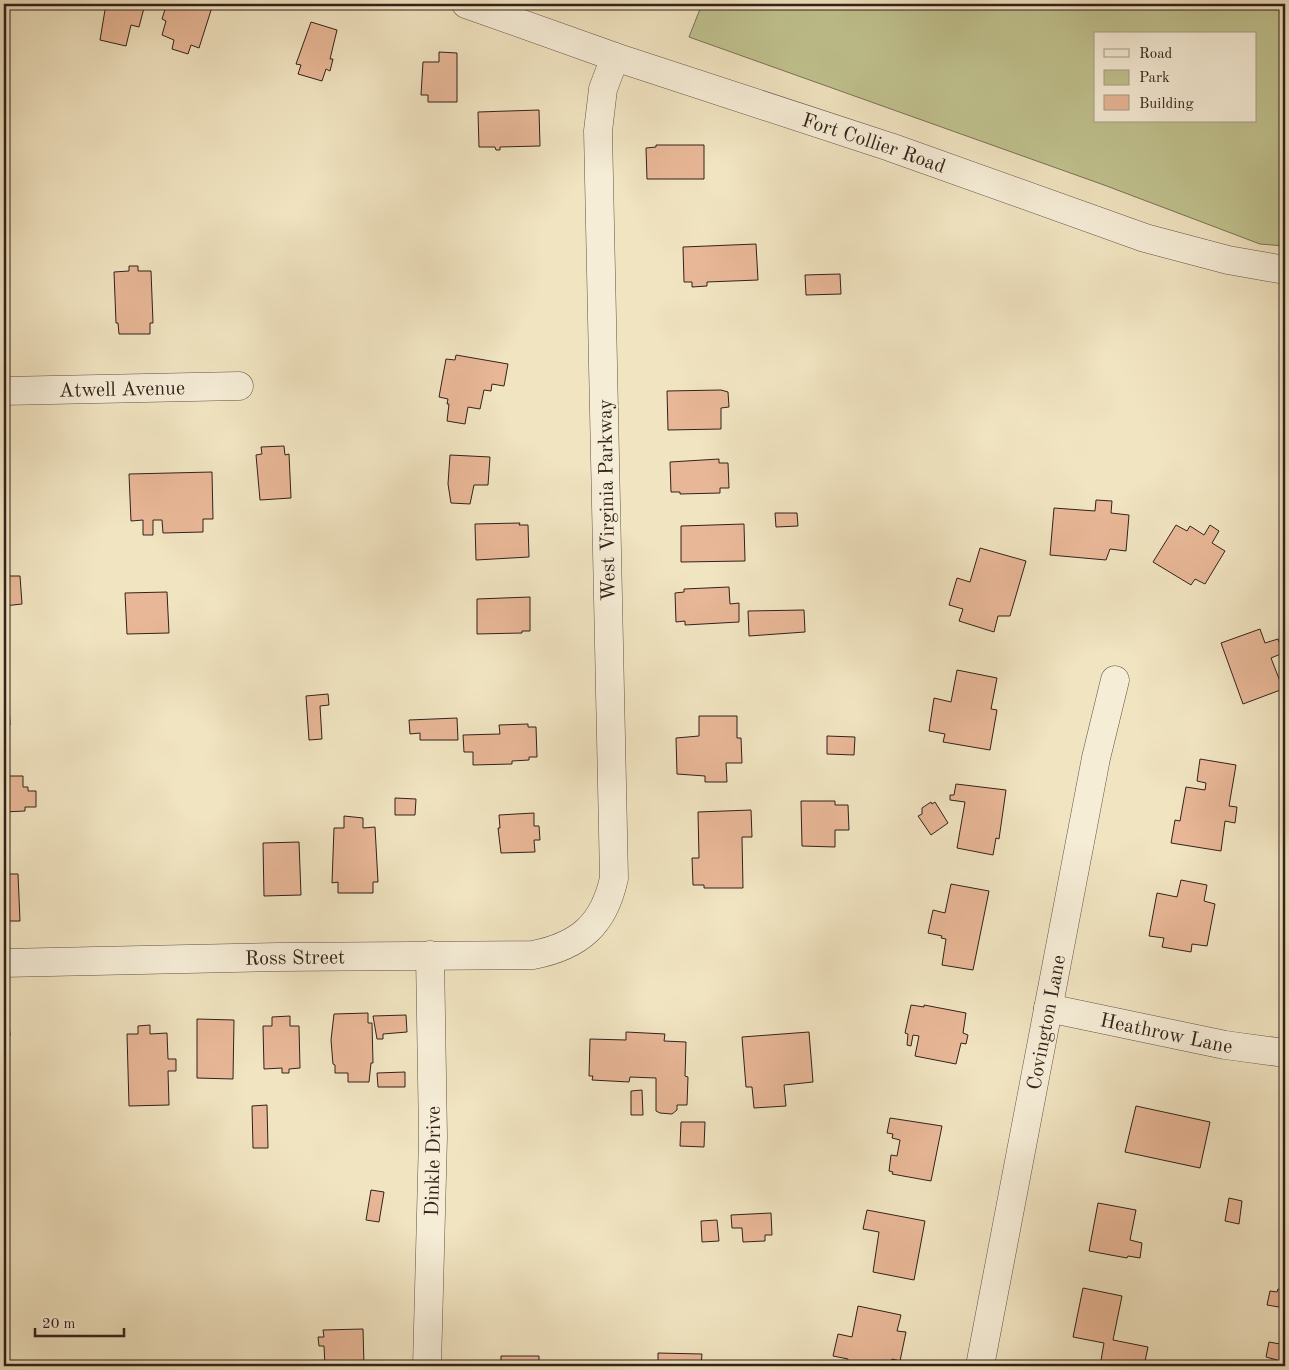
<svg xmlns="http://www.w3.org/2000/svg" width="1289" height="1370" viewBox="0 0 1289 1370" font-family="'Old Standard TT',serif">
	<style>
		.green { fill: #c0c28f; stroke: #7a7254; fill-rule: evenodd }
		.building { fill: #e8b797; stroke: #33211a }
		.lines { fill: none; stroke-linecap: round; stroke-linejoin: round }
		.minor-casing { stroke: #625244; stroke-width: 29 }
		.tertiary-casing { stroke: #625244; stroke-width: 29 }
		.minor { stroke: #f6edd7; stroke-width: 28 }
		.tertiary { stroke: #f6edd7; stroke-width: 28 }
		.labels { text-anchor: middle; stroke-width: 4; stroke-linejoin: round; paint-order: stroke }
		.street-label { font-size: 20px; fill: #33211a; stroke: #f6edd7 }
	</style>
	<rect width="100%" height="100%" fill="#f1e4c1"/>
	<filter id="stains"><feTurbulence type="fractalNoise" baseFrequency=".004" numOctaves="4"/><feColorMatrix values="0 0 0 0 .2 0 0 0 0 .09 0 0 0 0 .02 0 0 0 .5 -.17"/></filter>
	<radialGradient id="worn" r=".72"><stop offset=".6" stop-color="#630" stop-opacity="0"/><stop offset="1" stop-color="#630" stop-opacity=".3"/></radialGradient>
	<path class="green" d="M 702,4 L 1285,4 L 1285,246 L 1260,244 L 1104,185 L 689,37 ZM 1095,34 L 1255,34 L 1255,121 L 1095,121 Z"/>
	<path class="building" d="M 106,4 L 145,4 L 139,27 L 131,25 L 126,46 L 100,40 Z
		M 172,4 L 213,4 L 199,48 L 191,45 L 188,54 L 172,49 L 174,40 L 162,35 L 166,21 L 162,19 L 166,6 L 170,8 Z
		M 311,22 L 337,30 L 330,59 L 333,59 L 330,71 L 326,69 L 322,81 L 298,74 L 301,65 L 296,64 Z
		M 439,52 L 457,53 L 457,102 L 428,102 L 428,95 L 421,95 L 423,62 L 439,62 Z
		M 539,110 L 540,146 L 500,147 L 500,150 L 496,150 L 495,147 L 479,147 L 478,112 Z
		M 656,145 L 704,145 L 704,179 L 647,179 L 646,148 L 656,147 Z
		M 756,244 L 758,280 L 707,282 L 707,286 L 692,287 L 692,282 L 684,282 L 683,247 Z
		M 129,266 L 138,266 L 138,271 L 151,271 L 153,323 L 150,323 L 150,334 L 119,334 L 118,323 L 116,323 L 114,272 L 129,271 Z
		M 840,274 L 841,294 L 806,295 L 805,275 Z
		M 456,355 L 508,364 L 504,386 L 492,384 L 491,391 L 484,390 L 480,409 L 468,407 L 465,424 L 447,421 L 449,404 L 447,404 L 448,399 L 439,397 L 446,359 L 455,360 Z
		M 721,390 L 728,392 L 729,407 L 721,408 L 721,429 L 668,430 L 667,391 Z
		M 284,446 L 285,455 L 289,454 L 291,498 L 260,500 L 256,455 L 262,454 L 261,447 Z
		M 450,455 L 490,457 L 488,485 L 474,485 L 470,504 L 451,503 L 448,484 Z
		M 719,459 L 719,463 L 728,463 L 729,488 L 720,488 L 720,493 L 680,494 L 680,492 L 671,492 L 670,462 Z
		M 212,472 L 213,519 L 203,519 L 203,532 L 163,533 L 162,520 L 153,520 L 153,535 L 143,535 L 143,520 L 131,521 L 129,474 Z
		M 1096,500 L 1112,501 L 1111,513 L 1129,515 L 1126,551 L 1110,549 L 1106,560 L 1050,555 L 1054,508 L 1095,511 Z
		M 775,513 L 797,513 L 798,526 L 776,527 Z
		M 520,523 L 519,525 L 528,525 L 529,557 L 476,560 L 475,524 Z
		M 744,524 L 745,561 L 681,562 L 681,526 Z
		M 1176,525 L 1187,531 L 1190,526 L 1204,535 L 1210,525 L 1219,531 L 1212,543 L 1225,551 L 1205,584 L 1195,579 L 1191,585 L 1153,562 Z
		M 980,548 L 1026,561 L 1010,616 L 998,616 L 994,632 L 959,621 L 963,609 L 949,605 L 957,578 L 970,582 Z
		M 4,574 L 9,574 L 10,576 L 20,576 L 22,604 L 4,606 Z
		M 729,587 L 730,604 L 739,603 L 739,622 L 685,625 L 685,621 L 676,622 L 675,593 L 684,592 L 684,589 Z
		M 167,592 L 169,633 L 127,634 L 125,593 Z
		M 530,597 L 530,631 L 522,631 L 522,633 L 477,634 L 477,599 Z
		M 804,610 L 805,632 L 749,636 L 748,611 Z
		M 1260,629 L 1265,643 L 1278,639 L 1283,653 L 1271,658 L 1283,689 L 1243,704 L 1221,643 Z
		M 957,670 L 997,678 L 991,709 L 997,710 L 990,750 L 943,742 L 945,734 L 929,731 L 934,698 L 951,702 Z
		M 4,684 L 8,684 L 10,725 L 4,725 Z
		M 328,694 L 329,705 L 320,706 L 322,739 L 309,740 L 306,696 Z
		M 699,716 L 737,716 L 737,738 L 741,738 L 742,763 L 726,763 L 727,782 L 705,782 L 705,776 L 677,774 L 676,738 L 699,736 Z
		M 457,718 L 458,740 L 420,740 L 420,733 L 410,734 L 409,720 Z
		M 528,724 L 528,727 L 536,727 L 537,757 L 529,757 L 529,760 L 512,761 L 512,764 L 473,765 L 473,752 L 464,752 L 463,735 L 500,734 L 499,725 Z
		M 827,736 L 855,737 L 854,755 L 827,754 Z
		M 1200,759 L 1236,765 L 1229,806 L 1237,807 L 1235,823 L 1225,821 L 1221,851 L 1171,843 L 1175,820 L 1180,821 L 1186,787 L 1205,790 L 1206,783 L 1197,781 Z
		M 4,776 L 23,776 L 23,787 L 28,787 L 28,791 L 36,791 L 36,807 L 25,807 L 25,811 L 4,812 Z
		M 956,784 L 1006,790 L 999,839 L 996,838 L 993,855 L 957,848 L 965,802 L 950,800 L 950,795 L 954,795 Z
		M 395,798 L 416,799 L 415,815 L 395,815 Z
		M 801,801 L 835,801 L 835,805 L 848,805 L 849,830 L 835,830 L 835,847 L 802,846 Z
		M 931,802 L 932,804 L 935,802 L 948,823 L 931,835 L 918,816 L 922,814 L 922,808 Z
		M 751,810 L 752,837 L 742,837 L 743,888 L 704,888 L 704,885 L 693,885 L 692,858 L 699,858 L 698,812 Z
		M 534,813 L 534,826 L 539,826 L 540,840 L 534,840 L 535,852 L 501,853 L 498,828 L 500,828 L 499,815 Z
		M 344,816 L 363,818 L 363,828 L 375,827 L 378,882 L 373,882 L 373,893 L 338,893 L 338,882 L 332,883 L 334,828 L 344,828 Z
		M 299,842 L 301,895 L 264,896 L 263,843 Z
		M 4,874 L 18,874 L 20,921 L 4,921 Z
		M 1181,880 L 1207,885 L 1204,901 L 1215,904 L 1207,946 L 1192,944 L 1191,952 L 1162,947 L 1164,938 L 1149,936 L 1157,893 L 1177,897 Z
		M 951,884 L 989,891 L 973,970 L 942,965 L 946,939 L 941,938 L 942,936 L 928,933 L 933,910 L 945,913 Z
		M 911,1005 L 924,1007 L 924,1005 L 966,1013 L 963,1033 L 968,1035 L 966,1044 L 961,1043 L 956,1064 L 915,1056 L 919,1036 L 913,1035 L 911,1046 L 907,1045 L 908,1034 L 905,1033 Z
		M 368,1013 L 368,1023 L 372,1023 L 373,1063 L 371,1063 L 369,1082 L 348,1082 L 348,1073 L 335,1073 L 335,1065 L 333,1064 L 331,1040 L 334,1014 Z
		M 406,1015 L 407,1032 L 383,1034 L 383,1039 L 377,1039 L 373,1016 Z
		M 290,1016 L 290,1026 L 299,1026 L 300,1068 L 289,1069 L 289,1073 L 282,1073 L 282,1068 L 264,1069 L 263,1026 L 272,1026 L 272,1017 Z
		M 197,1019 L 234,1020 L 233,1079 L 197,1078 Z
		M 4,1022 L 9,1022 L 10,1036 L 7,1035 L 9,1081 L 4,1081 Z
		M 150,1025 L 150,1034 L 167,1033 L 168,1059 L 176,1059 L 176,1071 L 168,1071 L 169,1105 L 129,1106 L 127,1034 L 138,1034 L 138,1026 Z
		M 626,1032 L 665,1034 L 664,1041 L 686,1042 L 685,1076 L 688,1077 L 687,1105 L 677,1105 L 677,1110 L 672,1114 L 660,1113 L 656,1111 L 656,1078 L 630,1077 L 629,1082 L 592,1080 L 593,1076 L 589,1076 L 590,1039 L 626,1040 Z
		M 809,1032 L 813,1082 L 784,1085 L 786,1106 L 754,1108 L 752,1087 L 746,1087 L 742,1037 Z
		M 405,1072 L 405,1087 L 378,1087 L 377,1073 Z
		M 642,1090 L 643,1115 L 631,1115 L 631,1091 Z
		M 267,1105 L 268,1148 L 253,1148 L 252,1106 Z
		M 1136,1106 L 1210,1122 L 1200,1168 L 1125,1152 Z
		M 890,1118 L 942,1126 L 931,1181 L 892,1174 L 893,1172 L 889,1171 L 891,1155 L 897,1156 L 900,1140 L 892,1138 L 893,1134 L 887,1133 Z
		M 681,1122 L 705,1122 L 704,1147 L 680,1146 Z
		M 371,1190 L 384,1192 L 379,1222 L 366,1220 Z
		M 1229,1198 L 1242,1201 L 1239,1224 L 1225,1221 Z
		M 1098,1203 L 1136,1210 L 1130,1240 L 1142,1243 L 1140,1258 L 1128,1256 L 1127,1258 L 1089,1251 Z
		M 867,1210 L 925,1221 L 914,1280 L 873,1272 L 879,1232 L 863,1229 Z
		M 771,1213 L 772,1235 L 765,1235 L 765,1241 L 743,1242 L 742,1228 L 732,1228 L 731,1215 Z
		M 717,1220 L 719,1241 L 702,1242 L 701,1221 Z
		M 1083,1288 L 1122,1296 L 1113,1340 L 1148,1347 L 1144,1366 L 1100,1366 L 1104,1343 L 1073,1337 Z
		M 1278,1289 L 1285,1290 L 1285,1308 L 1267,1305 L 1270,1291 L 1277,1292 Z
		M 858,1306 L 901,1315 L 897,1331 L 906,1332 L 900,1361 L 892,1359 L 891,1366 L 846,1366 L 848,1359 L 833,1356 L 838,1334 L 852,1337 Z
		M 363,1329 L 364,1366 L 325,1366 L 324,1346 L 319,1346 L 318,1337 L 324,1337 L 323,1330 Z
		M 1281,1340 L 1285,1341 L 1285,1366 L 1276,1366 L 1277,1360 L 1266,1357 L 1269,1342 L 1280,1344 Z
		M 658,1353 L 702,1354 L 701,1366 L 658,1366 Z
		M 501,1356 L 539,1356 L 539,1366 L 501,1366 Z"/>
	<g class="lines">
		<defs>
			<g id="minor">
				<path id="s1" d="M 4,391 L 239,386"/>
				<path id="s2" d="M 4,963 L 278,957 L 533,955 C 579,946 604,925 614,878 L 598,131 L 603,89 L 615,57"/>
				<path id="s3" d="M 1048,1008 L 1225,1045 L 1285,1053"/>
				<path id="s4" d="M 427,1366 L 433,1137 L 430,955"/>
				<path id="s5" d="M 980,1366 L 1096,758 L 1115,680"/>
			</g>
			<g id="tertiary">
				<path id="s6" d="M 466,4 L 615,57 L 890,147 L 1145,238 L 1228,260 L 1285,270"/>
			</g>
		</defs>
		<use href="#minor" class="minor-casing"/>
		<use href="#tertiary" class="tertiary-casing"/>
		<use href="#minor" class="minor"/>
		<use href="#tertiary" class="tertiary"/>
	</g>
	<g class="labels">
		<g class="street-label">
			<text dy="7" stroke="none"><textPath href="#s6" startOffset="431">Fort Collier Road</textPath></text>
			<text dy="7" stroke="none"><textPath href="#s1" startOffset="118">Atwell Avenue</textPath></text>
			<text transform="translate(606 500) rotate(-91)" y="7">West Virginia Parkway</text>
			<text dy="7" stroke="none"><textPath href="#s2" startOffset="291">Ross Street</textPath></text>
			<text dy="7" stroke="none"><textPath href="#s5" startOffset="350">Covington Lane</textPath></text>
			<text dy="7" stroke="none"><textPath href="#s3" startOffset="121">Heathrow Lane</textPath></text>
			<text dy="7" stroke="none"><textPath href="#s4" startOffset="205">Dinkle Drive</textPath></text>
		</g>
	</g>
	<rect width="1289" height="1370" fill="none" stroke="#f1e4c1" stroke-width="20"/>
	<rect x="5" y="5" width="1279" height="1360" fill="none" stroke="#33211a" stroke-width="2.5"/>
	<rect x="10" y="10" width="1269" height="1350" fill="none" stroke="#33211a"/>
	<rect x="1094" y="32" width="162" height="90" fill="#f6edd7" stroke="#a89b8b"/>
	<rect x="1104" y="49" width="25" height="8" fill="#f6edd7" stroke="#a89b8b"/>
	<text x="1139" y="58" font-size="15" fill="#33211a">Road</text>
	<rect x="1104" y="70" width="25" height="15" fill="#c0c28f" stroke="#a89b8b"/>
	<text x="1139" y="82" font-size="15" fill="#33211a">Park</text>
	<rect x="1104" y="95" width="25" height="15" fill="#e8b797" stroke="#a89b8b"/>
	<text x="1139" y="108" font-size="15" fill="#33211a">Building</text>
	<path d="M35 1328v8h89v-8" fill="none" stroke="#33211a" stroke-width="2.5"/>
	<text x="42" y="1328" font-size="15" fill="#33211a" stroke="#f6edd7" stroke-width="4" paint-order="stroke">20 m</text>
	<rect width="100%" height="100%" filter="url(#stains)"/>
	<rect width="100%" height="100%" fill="url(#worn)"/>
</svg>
